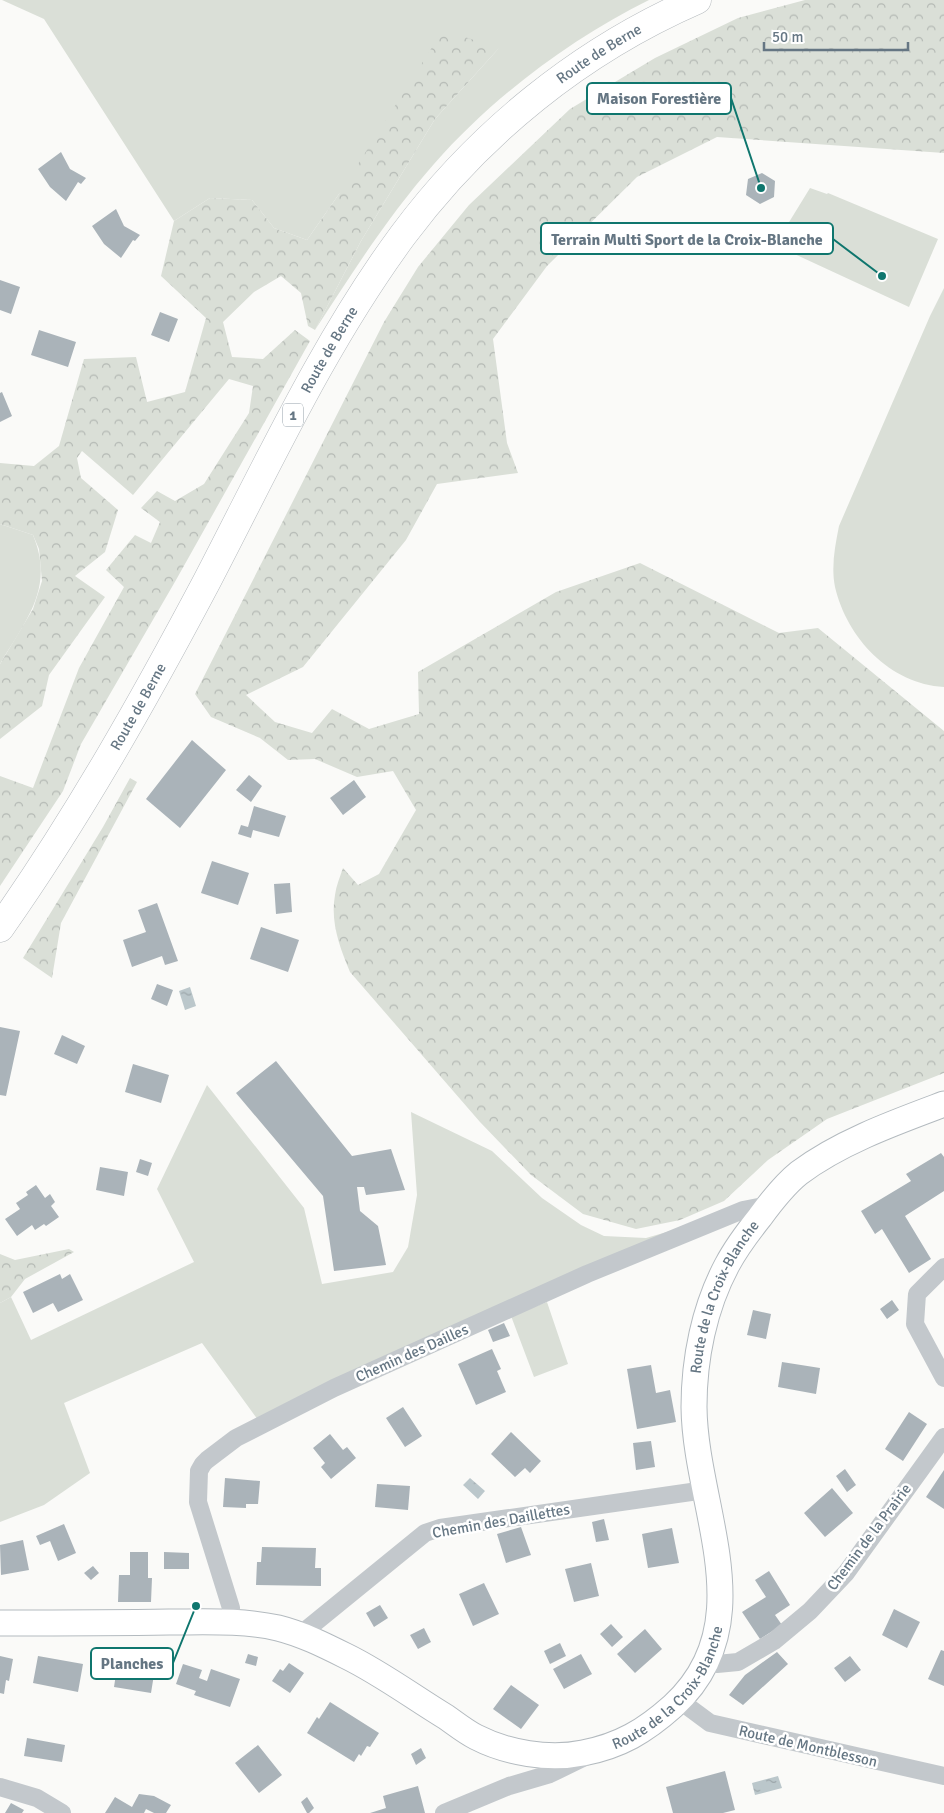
<svg xmlns="http://www.w3.org/2000/svg" width="944" height="1813" viewBox="0 0 944 1813" font-family="Signika,sans-serif">
	<style>
		.green { fill: #dadfd7 }
		.forest { fill: url(#forest-crowns) }
		.water { fill: url(#water-ripples) }
		.building { fill: #aab3b9 }
		.lines { fill: none; stroke-linecap: round; stroke-linejoin: round }
		.secondary-casing { stroke: #b3babf; stroke-width: 27 }
		.primary-casing { stroke: #b5babe; stroke-width: 29 }
		.street { stroke: #c3c8cc; stroke-width: 18 }
		.secondary { stroke: #fff; stroke-width: 25 }
		.primary { stroke: #fff; stroke-width: 28 }
		.labels { text-anchor: middle; stroke-width: 5; stroke-linejoin: round; paint-order: stroke }
		.shield { fill: #fff; stroke: #939fa8; stroke-width: 1 }
		.shield-label { font-size: 14px; font-weight: bold; fill: #657683 }
		.street-label { font-size: 15px; fill: #657683; stroke: #fff }
		.leader { fill: none; stroke: #0f766e; stroke-width: 2 }
		.callout-dot { fill: #0f766e; stroke: #fff; stroke-width: 2 }
		.callout { fill: #fff; stroke: #0f766e; stroke-width: 2 }
		.callout-label { font-size: 16px; text-anchor: middle; font-weight: bold; fill: #657683 }
	</style>
	<defs>
		<pattern id="forest-crowns" width="20" height="18" patternUnits="userSpaceOnUse" patternTransform="scale(1.25)"><rect width="20" height="18" fill="#dadfd7"/><path d="M2 6a3 3 0 1 1 6 0M12 15a3 3 0 1 1 6 0" fill="none" stroke="#b4b9b4"/></pattern>
		<pattern id="water-ripples" width="26" height="14" patternUnits="userSpaceOnUse" patternTransform="scale(1.25)"><rect width="26" height="14" fill="#bbc7cb"/><path d="M2 4q2-2 4 0t4 0M15 11q2-2 4 0t4 0" fill="none" stroke="#9ca6aa"/></pattern>
	</defs>
	<rect width="100%" height="100%" fill="#fafaf8"/>
	<path class="green" d="M 2,0 L 649,0 C 569,40 493,97 434,164 C 389,215 352,273 315,330 L 361,241 L 435,119 L 499,48 L 339,194 L 307,240 L 274,228 L 252,200 L 210,198 L 174,221 L 44,19 Z
		M 810,188 L 827,194 L 828,193 L 938,239 L 909,307 L 775,245 Z
		M 944,288 L 944,687 C 890,684 847,638 835,587 C 831,567 835,546 839,526 L 930,316 Z
		M 0,524 L 33,535 C 55,588 26,620 0,664 Z
		M 207,1085 L 304,1208 L 322,1284 L 393,1272 L 408,1247 L 417,1195 L 411,1112 L 492,1151 L 542,1198 L 581,1225 L 604,1236 L 646,1238 L 677,1229 L 258,1420 L 202,1343 L 64,1403 L 90,1473 L 44,1505 L 0,1522 L 0,1303 L 11,1297 L 31,1340 L 194,1262 L 157,1189 Z
		M 547,1302 L 568,1364 L 534,1377 L 511,1316 Z"/>
	<path class="forest" d="M 805,0 L 944,0 L 944,153 L 717,137 L 637,177 L 547,266 L 493,339 L 507,443 L 518,473 L 437,484 L 406,540 L 303,667 L 246,695 L 275,722 L 312,733 L 332,709 L 369,729 L 419,714 L 418,672 L 556,592 L 640,563 L 779,633 L 818,628 L 944,731 L 944,1073 L 827,1119 L 768,1160 L 724,1201 L 680,1220 L 636,1229 L 583,1214 L 531,1175 L 480,1122 L 350,972 C 340,948 330,922 335,895 C 336,886 340,877 343,868 L 358,885 L 379,874 L 416,810 L 393,771 L 357,777 L 315,759 L 288,760 L 260,738 L 211,717 L 195,694 L 384,322 L 418,267 L 469,205 L 570,109 L 655,58 L 738,18 Z
		M 443,30 L 499,48 L 435,119 L 361,241 L 315,330 L 308,326 L 301,293 L 281,276 L 254,292 L 223,322 L 232,357 L 263,359 L 295,330 L 310,341 L 176,580 L 81,744 L 63,791 L 0,886 L 0,776 L 33,788 L 79,668 L 124,587 L 106,570 L 135,535 L 151,543 L 160,522 L 141,508 L 157,491 L 175,501 L 204,484 L 249,413 L 253,386 L 229,379 L 133,495 L 82,451 L 77,458 L 81,478 L 118,510 L 105,552 L 75,576 L 105,597 L 49,675 L 42,706 L 0,739 L 0,664 L 33,609 L 42,581 L 39,549 L 33,535 L 0,524 L 0,463 L 34,466 L 59,446 L 84,359 L 136,357 L 147,402 L 185,392 L 206,318 L 161,276 L 174,221 L 210,198 L 252,200 L 274,228 L 307,240 L 339,194 Z
		M 130,778 L 137,782 L 61,923 L 52,978 L 23,958 L 103,827 Z
		M 69,1249 L 74,1252 L 25,1279 L 11,1297 L 0,1303 L 0,1254 L 15,1260 Z"/>
	<path class="water" d="M 190,987 L 196,1006 L 185,1010 L 179,991 Z
		M 470,1478 L 485,1491 L 478,1499 L 463,1485 Z
		M 778,1776 L 782,1788 L 755,1795 L 752,1783 Z"/>
	<path class="building" d="M 61,152 L 70,169 L 86,178 L 81,184 L 78,182 L 66,201 L 50,187 L 38,169 Z
		M 762,173 L 775,181 L 774,197 L 760,204 L 746,195 L 748,179 Z
		M 116,209 L 124,226 L 140,235 L 135,241 L 133,240 L 121,258 L 104,244 L 92,226 Z
		M 0,280 L 20,287 L 11,314 L 0,310 Z
		M 160,312 L 178,319 L 169,342 L 151,335 Z
		M 39,330 L 76,342 L 68,367 L 31,355 Z
		M 2,392 L 12,416 L 0,422 L 0,393 Z
		M 192,740 L 226,770 L 180,828 L 146,799 Z
		M 249,775 L 262,786 L 251,802 L 236,790 Z
		M 354,780 L 366,797 L 343,815 L 330,798 Z
		M 254,806 L 286,816 L 279,837 L 253,830 L 251,838 L 238,834 L 241,825 L 248,827 Z
		M 212,861 L 249,873 L 238,905 L 201,893 Z
		M 290,883 L 292,912 L 276,914 L 274,884 Z
		M 157,903 L 178,961 L 165,965 L 162,956 L 132,967 L 123,940 L 146,932 L 138,910 Z
		M 261,927 L 299,940 L 288,972 L 250,959 Z
		M 157,984 L 173,990 L 167,1006 L 151,999 Z
		M 0,1027 L 20,1031 L 6,1096 L 0,1095 Z
		M 62,1035 L 85,1046 L 77,1064 L 54,1054 Z
		M 276,1061 L 352,1156 L 391,1149 L 405,1190 L 366,1195 L 364,1187 L 357,1187 L 360,1211 L 378,1226 L 386,1265 L 334,1271 L 323,1196 L 236,1093 Z
		M 133,1064 L 169,1075 L 161,1103 L 125,1092 Z
		M 941,1153 L 944,1157 L 944,1191 L 905,1216 L 931,1259 L 909,1273 L 882,1229 L 875,1234 L 861,1211 L 911,1181 L 906,1174 Z
		M 140,1159 L 152,1163 L 148,1176 L 136,1172 Z
		M 100,1167 L 128,1172 L 124,1196 L 96,1190 Z
		M 36,1185 L 45,1198 L 50,1194 L 55,1202 L 51,1206 L 59,1217 L 46,1226 L 44,1224 L 35,1230 L 32,1225 L 17,1236 L 5,1219 L 20,1209 L 16,1203 L 28,1195 L 26,1192 Z
		M 60,1274 L 62,1279 L 70,1274 L 83,1300 L 58,1312 L 53,1303 L 33,1313 L 23,1292 Z
		M 892,1300 L 899,1310 L 887,1319 L 880,1309 Z
		M 753,1310 L 771,1314 L 766,1339 L 747,1335 Z
		M 504,1323 L 510,1336 L 493,1342 L 488,1330 Z
		M 492,1349 L 501,1369 L 497,1371 L 506,1392 L 476,1405 L 458,1364 Z
		M 782,1362 L 820,1368 L 816,1394 L 778,1387 Z
		M 651,1365 L 656,1393 L 670,1390 L 676,1422 L 637,1429 L 627,1369 Z
		M 403,1407 L 422,1436 L 405,1447 L 386,1418 Z
		M 909,1412 L 927,1424 L 903,1461 L 885,1449 Z
		M 511,1432 L 541,1461 L 530,1473 L 525,1468 L 515,1477 L 491,1454 Z
		M 330,1434 L 343,1450 L 347,1447 L 356,1458 L 331,1479 L 321,1467 L 325,1463 L 313,1448 Z
		M 651,1441 L 655,1467 L 636,1470 L 633,1443 Z
		M 845,1469 L 856,1485 L 847,1492 L 836,1476 Z
		M 944,1470 L 944,1509 L 926,1497 Z
		M 225,1478 L 260,1481 L 258,1504 L 246,1504 L 246,1508 L 223,1507 Z
		M 377,1484 L 410,1486 L 408,1510 L 375,1507 Z
		M 832,1488 L 853,1513 L 825,1537 L 804,1513 Z
		M 604,1519 L 609,1540 L 596,1542 L 592,1522 Z
		M 64,1524 L 76,1553 L 58,1561 L 50,1541 L 40,1545 L 36,1536 Z
		M 521,1527 L 531,1555 L 506,1563 L 497,1534 Z
		M 672,1528 L 679,1563 L 648,1568 L 642,1534 Z
		M 23,1540 L 29,1570 L 1,1575 L 0,1545 Z
		M 262,1547 L 316,1548 L 315,1568 L 321,1568 L 321,1586 L 256,1585 L 257,1562 L 261,1562 Z
		M 130,1552 L 148,1552 L 148,1578 L 152,1578 L 151,1602 L 118,1602 L 119,1575 L 130,1575 Z
		M 164,1552 L 189,1553 L 189,1569 L 164,1569 Z
		M 591,1563 L 599,1596 L 574,1602 L 565,1569 Z
		M 93,1566 L 99,1573 L 91,1580 L 84,1573 Z
		M 769,1571 L 790,1605 L 775,1615 L 782,1625 L 760,1639 L 742,1612 L 766,1597 L 755,1580 Z
		M 484,1583 L 499,1614 L 473,1626 L 459,1594 Z
		M 380,1605 L 388,1618 L 374,1627 L 366,1613 Z
		M 894,1609 L 920,1622 L 907,1648 L 882,1635 Z
		M 611,1624 L 623,1637 L 612,1647 L 600,1634 Z
		M 424,1628 L 431,1642 L 418,1649 L 410,1635 Z
		M 645,1629 L 662,1649 L 635,1673 L 617,1654 Z
		M 560,1643 L 566,1656 L 550,1664 L 544,1651 Z
		M 941,1650 L 944,1651 L 944,1686 L 928,1679 Z
		M 777,1652 L 788,1664 L 743,1705 L 729,1695 L 745,1675 Z
		M 143,1654 L 157,1656 L 151,1693 L 114,1687 L 118,1661 L 141,1665 Z
		M 248,1654 L 258,1657 L 256,1666 L 245,1663 Z
		M 581,1654 L 592,1674 L 564,1689 L 553,1669 Z
		M 0,1656 L 13,1659 L 9,1681 L 6,1680 L 4,1694 L 0,1693 Z
		M 38,1656 L 83,1664 L 78,1692 L 33,1683 Z
		M 850,1656 L 861,1670 L 845,1682 L 834,1668 Z
		M 289,1663 L 304,1673 L 290,1693 L 272,1681 L 280,1669 L 283,1671 Z
		M 183,1664 L 202,1670 L 199,1678 L 207,1681 L 211,1669 L 240,1679 L 230,1707 L 194,1695 L 196,1691 L 176,1684 Z
		M 511,1685 L 539,1705 L 521,1729 L 493,1709 Z
		M 330,1702 L 379,1733 L 370,1747 L 367,1746 L 361,1756 L 359,1754 L 354,1762 L 307,1733 L 317,1717 L 319,1719 Z
		M 27,1738 L 65,1745 L 62,1762 L 24,1756 Z
		M 258,1745 L 282,1775 L 259,1793 L 235,1763 Z
		M 421,1748 L 426,1758 L 416,1765 L 411,1754 Z
		M 725,1771 L 735,1810 L 723,1813 L 673,1813 L 666,1787 Z
		M 418,1786 L 425,1813 L 370,1813 L 386,1808 L 383,1796 Z
		M 139,1794 L 154,1796 L 171,1805 L 166,1813 L 154,1813 L 146,1809 L 144,1813 L 105,1813 L 115,1797 L 132,1807 Z
		M 307,1797 L 314,1808 L 309,1813 L 307,1813 L 301,1802 Z
		M 11,1803 L 24,1810 L 22,1813 L 5,1813 Z"/>
	<g class="lines">
		<defs>
			<g id="secondary">
				<path id="s1" d="M 0,1623 C 56,1623 112,1623 169,1622 C 205,1622 243,1620 278,1628 C 302,1634 324,1645 346,1656 C 381,1673 413,1697 446,1717 C 456,1724 466,1732 476,1737 C 507,1753 549,1760 583,1753 C 620,1746 645,1731 673,1706 C 764,1623 695,1508 694,1407 C 694,1359 704,1308 727,1265 C 736,1248 748,1232 760,1217 C 771,1202 784,1185 799,1173 C 840,1142 896,1122 944,1104"/>
			</g>
			<g id="primary">
				<path id="s2" d="M 0,928 C 78,817 144,700 207,581 C 268,464 324,342 403,235 C 479,133 580,51 697,0"/>
			</g>
		</defs>
		<use href="#secondary" class="secondary-casing"/>
		<use href="#primary" class="primary-casing"/>
		<path class="street" d="M 944,1267 L 917,1294 L 915,1324 L 944,1378
			M 231,1608 L 198,1502 L 199,1471 L 203,1464 L 207,1460 L 236,1438 L 334,1388 L 587,1274 L 743,1210 L 769,1205
			M 301,1634 L 425,1533 L 440,1528 L 705,1490
			M 706,1661 L 717,1664 L 738,1662 L 774,1641 L 810,1611 L 846,1573 L 944,1437
			M 679,1700 L 710,1723 L 944,1776
			M 0,1787 L 37,1798 L 62,1813
			M 444,1813 L 509,1786 L 550,1774 L 585,1757"/>
		<use href="#secondary" class="secondary"/>
		<use href="#primary" class="primary"/>
	</g>
	<g class="labels">
		<rect class="shield" x="283" y="403.5" width="20" height="23" rx="4"/>
		<g class="shield-label">
			<text x="293" y="420">1</text>
		</g>
		<g class="street-label">
			<text dy="5" stroke="none"><textPath href="#s2" startOffset="1071">Route de Berne</textPath></text>
			<text dy="5" stroke="none"><textPath href="#s2" startOffset="666">Route de Berne</textPath></text>
			<text dy="5" stroke="none"><textPath href="#s2" startOffset="261">Route de Berne</textPath></text>
			<text dy="5" stroke="none"><textPath href="#s1" startOffset="1149">Route de la Croix-Blanche</textPath></text>
			<text transform="translate(412 1353) rotate(-24)" y="5">Chemin des Dailles</text>
			<text transform="translate(501 1521) rotate(-10)" y="5">Chemin des Daillettes</text>
			<text transform="translate(869 1537) rotate(-53)" y="5">Chemin de la Prairie</text>
			<text dy="5" stroke="none"><textPath href="#s1" startOffset="729">Route de la Croix-Blanche</textPath></text>
			<text transform="translate(808 1746) rotate(13)" y="5">Route de Montblesson</text>
		</g>
	</g>
	<path class="leader" d="M761 188L731 98M882 276L833 239M196 1606L173 1663"/>
	<g class="callout-dot">
		<circle cx="761" cy="188" r="5"/>
		<circle cx="882" cy="276" r="5"/>
		<circle cx="196" cy="1606" r="5"/>
	</g>
	<g class="callout">
		<rect x="587" y="83" width="144" height="31" rx="5"/>
		<rect x="541" y="223" width="292" height="31" rx="5"/>
		<rect x="91" y="1648" width="82" height="31" rx="5"/>
	</g>
	<g class="callout-label">
		<text x="659" y="104">Maison Forestière</text>
		<text x="687" y="245">Terrain Multi Sport de la Croix-Blanche</text>
		<text x="132" y="1669">Planches</text>
	</g>
	<path d="M764 42v8h144v-8" fill="none" stroke="#657683" stroke-width="2.5"/>
	<text x="772" y="42" font-size="15" fill="#657683" stroke="#ffffff" stroke-width="4" paint-order="stroke">50 m</text>
</svg>
